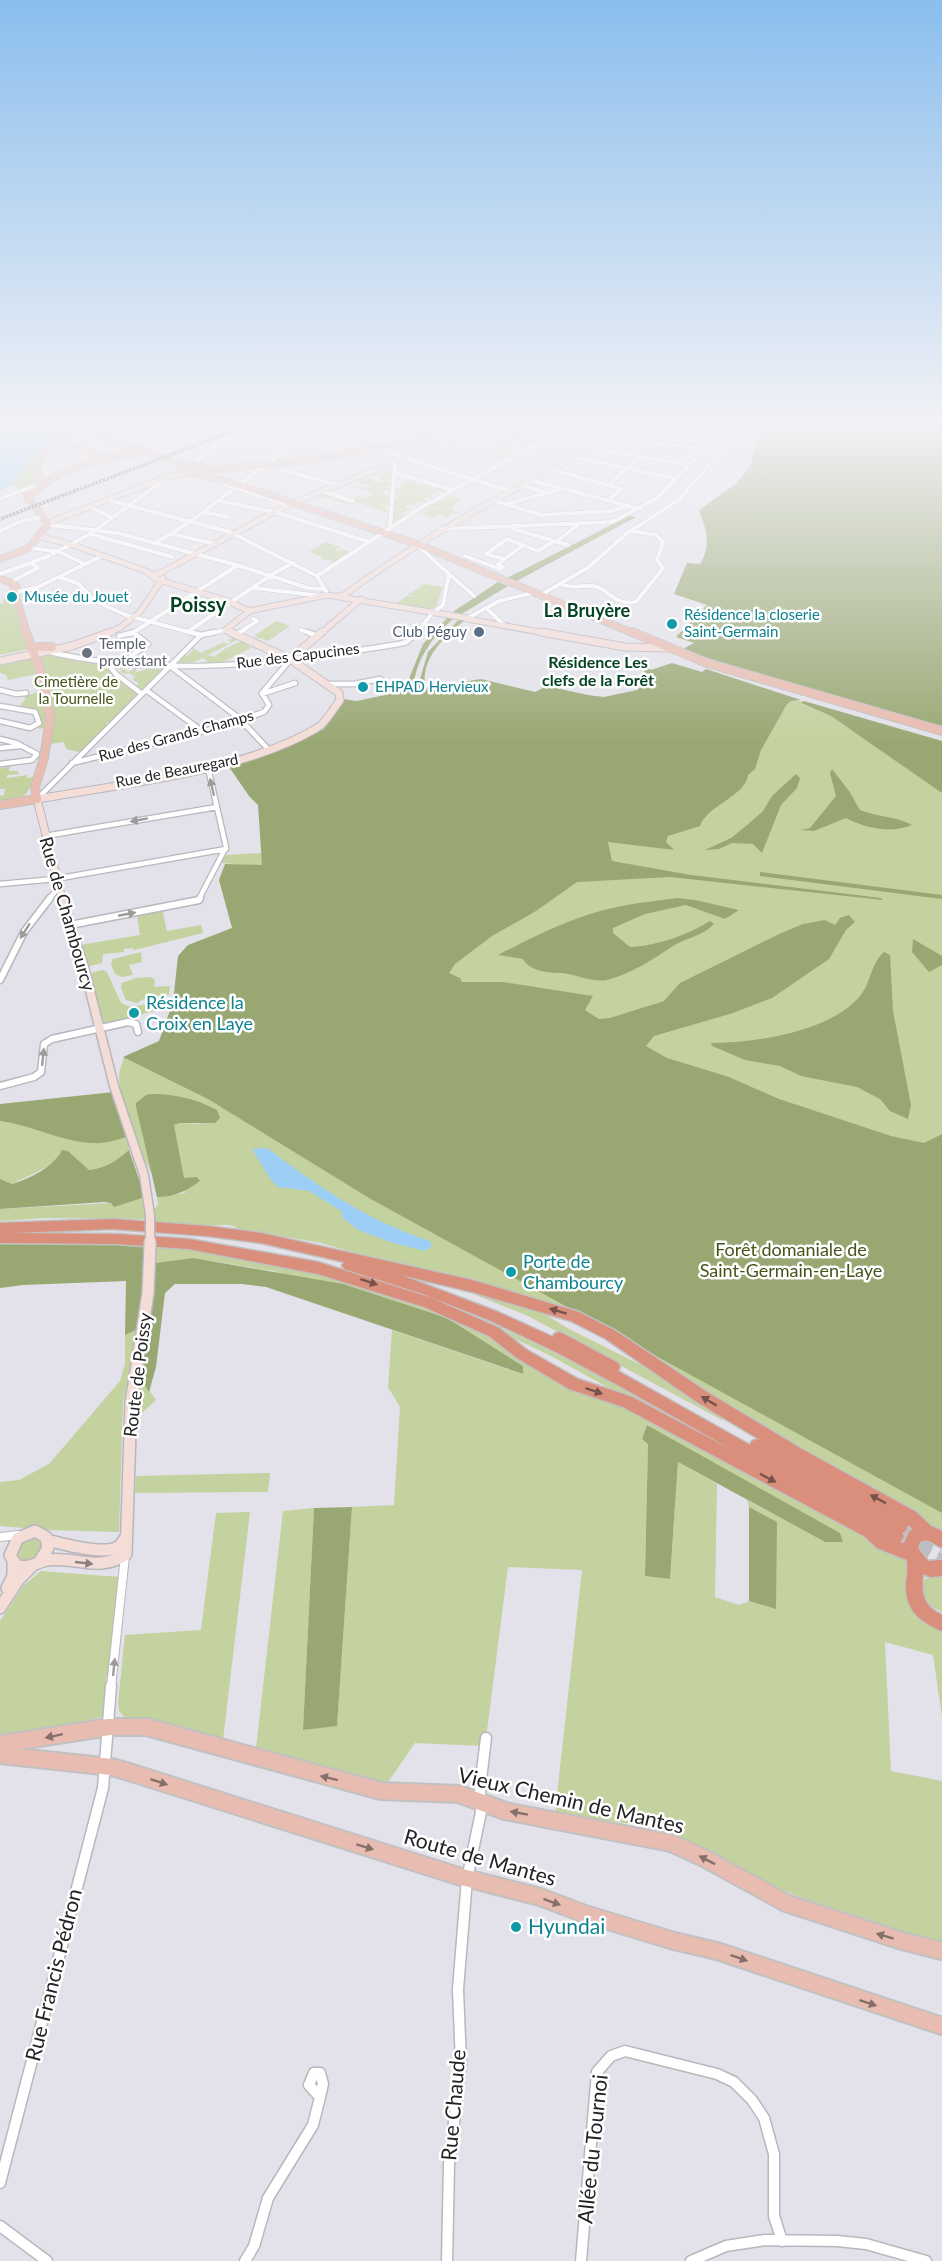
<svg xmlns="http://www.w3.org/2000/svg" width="942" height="2261" viewBox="0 0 942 2261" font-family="Lato,sans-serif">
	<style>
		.industrial { fill: #dad6ec }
		.green { fill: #c3d29e; fill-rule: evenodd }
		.forest { fill: #99a873 }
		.water { fill: #9dcef5 }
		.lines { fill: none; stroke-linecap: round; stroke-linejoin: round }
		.highway-tunnel { stroke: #bdbcc3; stroke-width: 15; stroke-dasharray: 15 8; stroke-linecap: butt }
		.street-far4-casing { stroke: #b8b7be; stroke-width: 5 }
		.street-far3-casing { stroke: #b8b7be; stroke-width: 7 }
		.street-far2-casing { stroke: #b8b7be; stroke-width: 9 }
		.street-far1-casing { stroke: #b8b7be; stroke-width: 10 }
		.street-casing { stroke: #b8b7be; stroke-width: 13 }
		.secondary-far3-casing { stroke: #b8b7be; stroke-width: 7 }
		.secondary-far2-casing { stroke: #b8b7be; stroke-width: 9 }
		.secondary-far1-casing { stroke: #b8b7be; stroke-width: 11 }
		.secondary-casing { stroke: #b8b7be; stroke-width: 14 }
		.primary-far2-casing { stroke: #c1c1c2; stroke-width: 8 }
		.primary-far1-casing { stroke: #c1c1c2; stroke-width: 10 }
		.primary-casing { stroke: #c1c1c2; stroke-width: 20 }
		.highway-casing { stroke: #c1c1c2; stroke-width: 3 }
		.street-far4 { stroke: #fff; stroke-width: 4 }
		.street-far3 { stroke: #fff; stroke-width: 4.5 }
		.street-far2 { stroke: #fff; stroke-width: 6 }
		.street-far1 { stroke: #fff; stroke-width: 8 }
		.street { stroke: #fff; stroke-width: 10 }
		.secondary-far3 { stroke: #f4ddd7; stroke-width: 5 }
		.secondary-far2 { stroke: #f4ddd7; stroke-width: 7 }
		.secondary-far1 { stroke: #f4ddd7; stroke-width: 8 }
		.secondary { stroke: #f4ddd7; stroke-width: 11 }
		.primary-far2 { stroke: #e8bcb0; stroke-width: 6 }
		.primary-far1 { stroke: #e8bcb0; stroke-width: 8 }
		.primary { stroke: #e8bcb0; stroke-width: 16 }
		.highway { fill: #d98f7b; fill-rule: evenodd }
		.rail-casing { stroke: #6e6d72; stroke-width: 3 }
		.rail { stroke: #fff; stroke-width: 1.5; stroke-dasharray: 2; stroke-linecap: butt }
		.secondary-bridge-far1-casing { stroke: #b8b7be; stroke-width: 11; stroke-linecap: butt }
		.secondary-bridge-casing { stroke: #b8b7be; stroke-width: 14; stroke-linecap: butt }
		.primary-bridge-casing { stroke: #c1c1c2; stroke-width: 8; stroke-linecap: butt }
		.secondary-bridge-far1 { stroke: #f4ddd7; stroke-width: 8 }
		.secondary-bridge { stroke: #f4ddd7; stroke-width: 11 }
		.primary-bridge { stroke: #e8bcb0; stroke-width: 6 }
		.oneway { fill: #9c9c9d }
		.oneway2 { fill: #75534c }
		.oneway3 { fill: #8c807e }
		.oneway4 { fill: #866f6a }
		.culture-dot { fill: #0f9aa8; stroke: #fff; stroke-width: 2 }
		.service-dot { fill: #5c6f8a; stroke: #fff; stroke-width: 2 }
		.worship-dot { fill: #6b7280; stroke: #fff; stroke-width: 2 }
		.labels { text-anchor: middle; stroke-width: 5; stroke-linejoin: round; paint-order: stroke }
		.far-culture-label { font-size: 15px; fill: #0d838f; stroke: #fff; text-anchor: start }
		.far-service-label { font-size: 15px; fill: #4e5e75; stroke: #fff; text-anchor: end }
		.far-worship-label { font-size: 15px; fill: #5b616d; stroke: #fff; text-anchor: start }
		.far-street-label { font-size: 15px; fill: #232225; stroke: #fff }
		.far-park-label { font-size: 15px; fill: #465419; stroke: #fff }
		.far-neighbourhood-label { font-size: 16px; font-weight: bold; fill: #044324; stroke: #fff }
		.far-quarter-label { font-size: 18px; font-weight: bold; fill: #044324; stroke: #fff }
		.street-label { font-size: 18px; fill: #232225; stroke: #fff }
		.culture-label { font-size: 18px; fill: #0d838f; stroke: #fff; text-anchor: start }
		.park-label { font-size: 18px; fill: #465419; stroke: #fff }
		.far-district-label { font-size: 20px; font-weight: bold; fill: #044324; stroke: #fff }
		.near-street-label { font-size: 21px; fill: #232225; stroke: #fff }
		.near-culture-label { font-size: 21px; fill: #0d838f; stroke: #fff; text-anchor: start }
	</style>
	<rect width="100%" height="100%" fill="#e3e2ea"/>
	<path class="industrial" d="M 98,427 L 236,427 L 161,455 L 152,449 L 157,443 Z"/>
	<path class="green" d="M 68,430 L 71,430 L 37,461 L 35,471 L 39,482 L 21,490 L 12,485 L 28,459 L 47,444 L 52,445 Z
		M 517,432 L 522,433 L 521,435 L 524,435 L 523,434 L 543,440 L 539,439 L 542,441 L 530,444 L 518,440 L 508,446 L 524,450 L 504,447 L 502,448 L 519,453 L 497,450 L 506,453 L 502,459 L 489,454 L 491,452 L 484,449 L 500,448 L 506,444 L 489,439 L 496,434 L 509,437 Z
		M 392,468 L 394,469 L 393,479 L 388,478 L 390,479 L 387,481 L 392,483 L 392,486 L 387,486 L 388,488 L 392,488 L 392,493 L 386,489 L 382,492 L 391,498 L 390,506 L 383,505 L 389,513 L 359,503 L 347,504 L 334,500 L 334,497 L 330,499 L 317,495 L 327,494 L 351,500 L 358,496 L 365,498 L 372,496 L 372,493 L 354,487 L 371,488 L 372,486 L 357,483 L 366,477 L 383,483 L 385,481 L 377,477 L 380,475 L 371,473 L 381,475 L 385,472 L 391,472 L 389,469 Z
		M 410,479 L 416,480 L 414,482 L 418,485 L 425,485 L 433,489 L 438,487 L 448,492 L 441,491 L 433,494 L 431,499 L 428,497 L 424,499 L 427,501 L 431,500 L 429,503 L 417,502 L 415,505 L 423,506 L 420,507 L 408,504 L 404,507 L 412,509 L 397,515 L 407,516 L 392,524 L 392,518 L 396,517 L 393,516 L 393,512 L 402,509 L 393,510 L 394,499 L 400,497 L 395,495 L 396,488 L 406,488 L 399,487 Z
		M 447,495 L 450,498 L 451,496 L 463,499 L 458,501 L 451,510 L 462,514 L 453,513 L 447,517 L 439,514 L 432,518 L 417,512 L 420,510 L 424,514 L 427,511 L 422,509 L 429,507 L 442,511 L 430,505 L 446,500 L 448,498 L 441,499 Z
		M 325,542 L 340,547 L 335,550 L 336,551 L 341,551 L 339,549 L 351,552 L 334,563 L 331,563 L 332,560 L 320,559 L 323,557 L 309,552 Z
		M 425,584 L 443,587 L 436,607 L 429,609 L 396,603 L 407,596 L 417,597 L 408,595 Z
		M 8,597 L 12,603 L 16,602 L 29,649 L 0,655 L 0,604 L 4,602 L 2,600 Z
		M 276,621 L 290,626 L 268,641 L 260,638 L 257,640 L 263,642 L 260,643 L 250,639 L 256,639 L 258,637 L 254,636 Z
		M 235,637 L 239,639 L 208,655 L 214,657 L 226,648 L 243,640 L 252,645 L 249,646 L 250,648 L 255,646 L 219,664 L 199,664 L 208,661 L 202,658 C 199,661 185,664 180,664 L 180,662 L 176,662 L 185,654 L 187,656 L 193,650 L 189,649 L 191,647 L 201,653 L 224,642 L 227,644 L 231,642 L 228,640 Z
		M 43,653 L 102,665 L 138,693 L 112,721 L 106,723 L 107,725 L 80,752 L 66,749 L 64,742 L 50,744 C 56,714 45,685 37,656 Z
		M 32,657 L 38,674 L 8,680 L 6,675 L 0,673 L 0,663 Z
		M 115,667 L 123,667 L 128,672 L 136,669 L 136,672 L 145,670 L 147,667 L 165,668 L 142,691 L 132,687 L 139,684 L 132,679 L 135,677 L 129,673 L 124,674 L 120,671 L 123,669 Z
		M 41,691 L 46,727 L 46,729 L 38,728 L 42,722 L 38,713 L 18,708 L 25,700 L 25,696 Z
		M 790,701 L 804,701 L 802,704 L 831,716 L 942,790 L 942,1153 L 932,1164 L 435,971 L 608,843 Z
		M 15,766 L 10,767 L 9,771 L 17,771 L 20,774 L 7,775 L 7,778 L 28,775 L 26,778 L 35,777 C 24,798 29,797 0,802 L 0,796 L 4,795 L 5,789 L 0,789 L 0,768 Z
		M 262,853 L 262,866 L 221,863 L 225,855 Z
		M 162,909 L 167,931 L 201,925 L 203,933 L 134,950 L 133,948 L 124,949 L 124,952 L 103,954 L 102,963 L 87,967 L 80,945 L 140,935 L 137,914 Z
		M 141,952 L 142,962 L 129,965 L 133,975 L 122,977 L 115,974 L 111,964 L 113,959 Z
		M 103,970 L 107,972 L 121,1003 L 130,1007 L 149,1004 L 166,1008 L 104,1024 L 90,976 L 93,972 Z
		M 151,977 L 155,980 L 154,987 L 170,986 L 169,995 L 156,996 L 153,998 L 147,997 L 137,1003 L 126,1000 L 121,988 L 122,983 L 136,978 Z
		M 124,1057 L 256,1121 L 942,1509 L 942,1535 L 869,1493 L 595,1322 L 321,1243 L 239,1229 C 227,1222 221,1226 208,1226 C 190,1226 173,1223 155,1222 L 154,1210 L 158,1204 L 157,1197 L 185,1193 L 173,1125 L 180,1123 L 203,1124 L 136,1107 L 152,1175 C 140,1150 121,1108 119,1080 C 118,1073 122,1064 124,1057 Z
		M 0,1121 L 20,1123 L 93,1143 L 127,1137 L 129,1150 C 116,1161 106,1168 89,1170 L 68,1151 L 47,1167 L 12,1184 L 0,1179 Z
		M 145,1197 L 146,1219 L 46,1218 L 0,1221 L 0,1209 L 111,1203 Z
		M 155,1244 L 283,1263 L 398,1295 L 494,1336 L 528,1365 L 575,1390 L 619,1403 L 906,1558 L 909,1565 L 909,1584 L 942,1628 L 942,1717 L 933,1655 L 885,1642 L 891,1771 L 942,1781 L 942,1942 L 933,1941 L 808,1900 L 757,1880 L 668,1833 L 631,1824 L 555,1813 L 582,1570 L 508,1567 L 485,1746 L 415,1743 L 386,1785 L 256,1748 L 283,1511 L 314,1508 L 303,1730 L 337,1725 L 352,1507 L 394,1505 L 400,1407 L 388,1387 L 392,1330 L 522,1374 L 523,1366 L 447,1318 L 273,1271 L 193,1258 L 155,1263 ZM 647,1425 L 840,1533 L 843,1542 L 825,1542 L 747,1500 L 749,1507 L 776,1522 L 775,1608 L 749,1601 L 739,1605 L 715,1597 L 717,1484 L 678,1462 L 670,1579 L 645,1576 L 648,1443 L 642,1439 Z
		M 309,1261 C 464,1298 602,1375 740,1453 L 736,1458 L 549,1355 L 457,1311 Z
		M 452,1285 L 538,1310 L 569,1329 L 657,1373 L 725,1415 L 722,1420 L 528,1316 Z
		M 138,1329 L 123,1404 L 119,1532 L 48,1530 L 0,1526 L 0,1482 L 19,1480 L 49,1464 L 120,1381 L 125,1363 L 125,1335 Z
		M 141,1379 L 156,1400 L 137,1417 Z
		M 270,1473 L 268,1492 L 135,1493 L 136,1476 Z
		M 250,1512 L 223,1740 L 127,1720 L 119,1711 L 118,1703 L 125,1635 L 201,1630 L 216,1513 Z
		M 33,1536 L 42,1540 L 42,1548 L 34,1559 L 24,1561 L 20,1559 L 16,1551 L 19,1542 Z
		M 41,1571 L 119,1577 L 111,1670 L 106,1679 L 106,1716 L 19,1737 L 0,1736 L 0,1621 L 24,1585 Z
		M 929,1576 L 942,1576 L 942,1612 C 928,1606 922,1597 922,1582 Z"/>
	<path class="forest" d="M 761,427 L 942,427 L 942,728 L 712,663 L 714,660 L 681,650 L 694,643 L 676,637 L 707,605 L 674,594 L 687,563 L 700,564 C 712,545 706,529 699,510 L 736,484 L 750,466 Z
		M 629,516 L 636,517 L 513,583 L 505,579 Z
		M 498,582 L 508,586 L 460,615 L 454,614 L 454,611 Z
		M 448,617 L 454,618 C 432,638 416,658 413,689 L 409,690 L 417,689 L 428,652 L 459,619 L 465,620 C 443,639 421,657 425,688 L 481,679 L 535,692 L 547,686 L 588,695 L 604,697 L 637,690 L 646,682 L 644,670 L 646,667 L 651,670 L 672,663 L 702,672 L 706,669 L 801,700 L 791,701 L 787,704 L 761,750 L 755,769 L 748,775 C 745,797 707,805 700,826 L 668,836 L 666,842 L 674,850 L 608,842 L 612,861 L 691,875 L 881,898 L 883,900 L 670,877 L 577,882 L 536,911 L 492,936 L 455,964 L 449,973 L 460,978 L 462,982 L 503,982 L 593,996 L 585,1010 L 599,1019 L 610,1018 L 664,1001 L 680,983 L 779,934 L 803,924 L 825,920 L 835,925 L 840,918 L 849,915 L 855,922 L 846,930 L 829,959 L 772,998 L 733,1013 L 654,1036 L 646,1046 L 667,1058 L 729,1077 L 779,1099 L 891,1136 L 924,1143 L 942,1134 L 942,1513 L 369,1198 L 208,1099 L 123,1057 L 159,1041 L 173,1002 L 178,956 L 188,945 L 232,928 L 219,880 L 225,864 L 262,865 L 258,805 L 249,796 L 227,764 L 277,749 L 324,729 L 343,699 L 357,701 L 404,691 L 423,644 Z
		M 804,701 L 942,741 L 942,793 L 831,716 L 801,703 Z
		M 832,769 L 849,791 L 860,810 C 877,817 895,816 912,825 C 891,834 865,828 846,818 L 814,831 L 800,830 L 810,828 L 836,796 L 830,773 Z
		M 796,774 L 800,778 L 797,788 L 781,805 L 762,853 L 753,844 L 732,843 L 719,849 L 705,850 L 731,838 L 746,826 L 763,811 L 772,796 Z
		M 760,872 L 942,895 L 942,899 L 760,876 Z
		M 677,898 L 695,900 L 739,910 L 725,919 L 686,905 L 645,914 L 613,928 L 613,933 L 630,947 C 656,946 688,935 710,921 L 714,924 C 701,937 688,937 673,946 C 653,959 631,974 607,980 C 594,983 575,974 561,973 C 549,973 529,971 523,959 L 498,955 C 537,935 578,914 622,906 C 640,902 659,901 677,898 Z
		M 913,939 L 942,956 L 942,965 L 929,972 L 912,952 Z
		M 884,952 L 890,955 L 893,1011 L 911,1105 L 908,1119 L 890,1111 L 880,1099 L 857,1087 L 801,1076 L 780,1066 L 745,1060 L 712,1046 L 711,1043 C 755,1043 830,1032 860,996 C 871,983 871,963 884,952 Z
		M 114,1092 L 127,1137 C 116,1140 104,1144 93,1143 C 62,1142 32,1125 0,1121 L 0,1104 Z
		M 152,1094 C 176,1094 196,1099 217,1110 L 220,1118 L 215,1123 L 180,1123 L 174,1125 L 184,1178 L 197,1177 L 200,1181 C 186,1191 175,1197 157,1197 L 136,1107 L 136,1103 L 146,1095 Z
		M 62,1150 L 68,1151 L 89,1170 C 106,1168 116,1161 129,1150 L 145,1197 L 114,1207 L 111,1203 L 104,1202 L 0,1209 L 0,1179 L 12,1184 C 29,1179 54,1167 62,1150 Z
		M 0,1242 L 145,1244 L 143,1290 L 138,1329 L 125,1335 L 126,1281 L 23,1285 L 0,1288 Z
		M 193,1258 L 343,1284 L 447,1318 L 523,1366 L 523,1374 L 266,1287 L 242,1284 L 175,1284 L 165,1293 L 156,1367 L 149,1392 L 141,1379 L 153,1293 L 155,1263 Z
		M 647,1425 L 840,1533 L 843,1542 L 825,1542 L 678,1462 L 670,1579 L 645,1576 L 648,1444 L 642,1439 Z
		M 352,1507 L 337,1726 L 303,1730 L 314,1508 Z
		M 749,1507 L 777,1522 L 776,1609 L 749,1601 Z"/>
	<path class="water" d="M 0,427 L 69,427 L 28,459 L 12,485 L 0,491 Z
		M 267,1148 C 317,1186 370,1222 430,1241 L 432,1246 L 425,1251 L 393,1243 L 358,1230 L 343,1218 L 341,1211 L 309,1191 L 278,1187 L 271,1180 L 252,1149 Z"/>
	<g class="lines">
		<path class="highway-tunnel" d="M 901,1526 L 942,1549
			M 896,1536 L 942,1562"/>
		<defs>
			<path id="street-far4" d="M 342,427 L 399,435
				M 505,427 L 588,450
				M 688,427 L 721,433
				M 618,429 L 640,430 L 645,427
				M 736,429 L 754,432
				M 310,432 L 336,438
				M 614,434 L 713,443
				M 610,438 L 707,449
				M 665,439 L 678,427
				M 379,447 L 404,458 L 510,491
				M 590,449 L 691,465
				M 573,457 L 677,479
				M 192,466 L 217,442 L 256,427
				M 550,469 L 622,489 L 607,501
				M 282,470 L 337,485
				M 396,473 L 453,490
				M 530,480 L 640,509
				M 222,483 L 282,503 L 293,503
				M 521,485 L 546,493
				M 608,485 L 641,456
				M 322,491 L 352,501
				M 0,499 L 34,486
				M 108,500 L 230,532 L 317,576 L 326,591
				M 492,500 L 541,515 L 612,511 L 627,506
				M 219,501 L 275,512 L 369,542
				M 507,504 L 561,489
				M 91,507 L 112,518
				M 204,512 L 228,517
				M 50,525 L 118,533 L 240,566 L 308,588 L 325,589
				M 390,528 L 395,462
				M 441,529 L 612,522 L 657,498 L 726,427
				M 513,529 L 568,545
				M 0,531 L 22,521 L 42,517
				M 90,534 L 172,557
				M 171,534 L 216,544
				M 507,539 L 538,551 L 554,541
				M 556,542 L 579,524
				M 154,544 L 191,521 L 316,427
				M 417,545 L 449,574 L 443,605 L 433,613
				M 31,548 L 59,552 L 85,564
				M 53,554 L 90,534 L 160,483 L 156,482
				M 465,556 L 500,569 L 503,567 L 498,564 L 521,547
				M 504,559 L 486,554 L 507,539
				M 0,574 L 49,556
				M 449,574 L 474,596
				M 317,576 L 424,506 L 568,427
				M 59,577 L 79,584 L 95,601 L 126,615 L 196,634
				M 10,582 L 38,568 L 31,563
				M 560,584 C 572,589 580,585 593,586 C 609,588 613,606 636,602 L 663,568 L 657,560 L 663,542 L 656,535 L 630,531
				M 254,588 L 322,596
				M 18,592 L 38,587 L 102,556
				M 539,596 L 589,567 L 626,534 L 680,499 L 731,439 L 737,427
				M 486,608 L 504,625
				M 466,619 L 499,601 L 536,592
				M 301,630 L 311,634
				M 189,631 L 271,575 L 293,563
				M 131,634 L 238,565
				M 208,634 L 225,630
				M 238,634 L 257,621 L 253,619
				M 416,634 L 433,612"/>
			<path id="street-far3" d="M 190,632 L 201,635 L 215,632
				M 307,632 L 318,636
				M 134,633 L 148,644 L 131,656 L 135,659 L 135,666
				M 236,635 L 240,632
				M 119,636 L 135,632
				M 45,651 C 161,679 282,663 399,644 L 407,642 L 417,632
				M 108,664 L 116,674 L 142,694
				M 170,666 L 239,718 L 269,750
				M 327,684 L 354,684 L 380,679
				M 0,690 L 16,694 L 26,693
				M 146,690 L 202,731
				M 262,694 L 295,683
				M 0,706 L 35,712 L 39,723 L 30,728 L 0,721
				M 0,739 L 16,743 L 37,754 L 32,760 L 0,764
				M 0,748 L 20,746
				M 72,763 L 220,727 L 264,712 L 269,705 L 262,693 L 290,660
				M 37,799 L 201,635
				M 45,836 L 217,807
				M 0,884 L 55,879 L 226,849
				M 49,899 L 58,888
				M 199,899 L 226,847 L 208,768"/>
			<path id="street-far2" d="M 70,925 L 199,900 L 200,898
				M 0,980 L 24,932 L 50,898
				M 0,1086 L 34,1077 L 41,1072 L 44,1044 L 52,1039 L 128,1022 L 136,1024 L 138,1032"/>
			<path id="street-far1" d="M 0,1537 L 19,1535
				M 111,1687 L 125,1556"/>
			<path id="street" d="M 314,2073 L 320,2073 L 323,2084 L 320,2097 L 309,2085 Z
				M 0,2183 L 103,1788 L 111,1686
				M 0,2226 L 47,2261
				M 245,2261 L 254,2246 L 268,2198 L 313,2125 L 320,2097
				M 447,2261 L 449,2164 L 461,2064 L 458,1989 L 467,1879 L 481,1812 L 480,1788 L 486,1738
				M 581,2261 L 597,2072 L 611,2056 L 625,2051 L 717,2074 L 734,2082 L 752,2100 L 764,2118 L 774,2154 L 774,2216 L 782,2241
				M 691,2261 L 726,2246 L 765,2240 L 837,2241 L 866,2244 L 926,2261"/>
			<path id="secondary-far3" d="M 126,438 C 151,449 171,436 194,427
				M 379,447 L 413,427
				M 45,524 L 167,477 L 186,473
				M 42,537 L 73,545 L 151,573
				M 147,572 L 156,579 L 228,601 L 249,611 L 327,595 L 473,619
				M 156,575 L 288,505 L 466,433 L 469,431 L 467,430
				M 338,596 L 344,595 C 427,534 517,487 608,440 L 620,427
				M 468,619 L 550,634
				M 108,634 L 122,626 L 140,612 L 163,578
				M 233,634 L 225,630 L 251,610
				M 320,634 L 361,599"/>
			<path id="secondary-far2" d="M 541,632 L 625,647 L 667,648
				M 290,659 L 322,632
				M 0,661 L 72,646 L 111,632
				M 62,899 L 37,799 C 122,784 243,772 317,728 C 326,723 333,709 340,700 L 339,693 L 290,659 L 230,632"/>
			<path id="secondary-far1" d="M 61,898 L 84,967 L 114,1086 L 144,1175 L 150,1215"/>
			<path id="secondary" d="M 47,1540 C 62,1544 102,1554 116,1548 C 121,1546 123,1541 126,1537
				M 40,1561 L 48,1548 L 46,1537 L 35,1531 L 18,1538 L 10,1555 C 13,1560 14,1564 19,1566 C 29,1569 37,1562 47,1560 C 75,1556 100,1573 126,1554 L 131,1403 L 148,1293 L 150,1246
				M 7,1588 L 13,1576 L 13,1562
				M 0,1608 L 19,1579 L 31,1567"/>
			<path id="primary-far2" d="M 79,427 L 59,444 L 104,456 L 125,453 L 128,447
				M 81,430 L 159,456
				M 398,443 L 480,427
				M 167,459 L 189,466
				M 202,471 L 311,460 L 404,443
				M 194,473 L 239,485 L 417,544 L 635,634
				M 199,473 L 186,473 L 182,469 L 193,465 L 211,469
				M 41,479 L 37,472 L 40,460 L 61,439
				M 28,499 C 52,468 105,457 142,452
				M 0,559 L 29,548 L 48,524 L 26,494
				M 0,578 L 17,586
				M 12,582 L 27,634"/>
			<path id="primary-far1" d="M 632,632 L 707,663 L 942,731
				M 32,647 L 52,647
				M 0,805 L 37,799 L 35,787 L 44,758 L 50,719 L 43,678 L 26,632"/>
			<path id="primary" d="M 0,1744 L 109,1727 L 147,1727 L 381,1791 L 459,1794 L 505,1811 L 671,1843 L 704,1858 L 786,1903 L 902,1941 L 942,1951
				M 0,1755 L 111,1767 L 126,1771 L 458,1876 L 540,1897 L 585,1914 L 674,1941 L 717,1951 L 942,2026"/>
			<path id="highway" d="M 113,1219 L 207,1226 L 261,1233 L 472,1280 L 579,1312 L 616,1331 L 707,1392 L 800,1448 L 916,1512 L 931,1526 L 942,1531 L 942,1548 C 934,1544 929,1538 920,1542 L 918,1548 L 928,1561 L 942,1560 L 942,1576 L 931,1577 L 923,1574 C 921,1593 923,1606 942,1615 L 942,1631 C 920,1622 905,1610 906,1584 C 907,1576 908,1568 907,1560 L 877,1548 L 864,1536 L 623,1407 L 569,1389 L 517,1358 L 489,1336 L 424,1307 L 318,1274 L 189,1249 L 116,1244 L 0,1243 L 0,1223 ZM 113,1229 L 207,1236 L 261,1243 L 344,1262 L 342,1265 L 344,1269 L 420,1293 L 489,1320 L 558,1353 L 625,1389 L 736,1452 L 632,1397 L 578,1379 L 527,1350 L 499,1328 L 432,1298 L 318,1262 L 189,1239 L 116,1234 L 13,1233 ZM 401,1275 L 472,1292 L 571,1321 L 606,1339 L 697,1402 L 762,1441 L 757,1439 L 752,1441 L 750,1445 L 618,1371 L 620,1367 L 618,1363 L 564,1334 L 559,1332 L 554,1334 L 553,1337 L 498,1312 ZM 908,1525 L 913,1529 L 909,1532 L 904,1543 L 900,1542 L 904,1536 L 902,1533 L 906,1531 Z"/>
		</defs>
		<use href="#street-far4" class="street-far4-casing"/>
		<use href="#street-far3" class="street-far3-casing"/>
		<use href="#street-far2" class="street-far2-casing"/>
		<use href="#street-far1" class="street-far1-casing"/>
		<use href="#street" class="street-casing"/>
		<use href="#secondary-far3" class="secondary-far3-casing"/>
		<use href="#secondary-far2" class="secondary-far2-casing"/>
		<use href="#secondary-far1" class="secondary-far1-casing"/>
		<use href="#secondary" class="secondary-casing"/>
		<use href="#primary-far2" class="primary-far2-casing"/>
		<use href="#primary-far1" class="primary-far1-casing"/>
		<use href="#primary" class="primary-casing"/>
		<use href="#highway" class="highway-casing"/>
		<use href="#street-far4" class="street-far4"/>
		<use href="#street-far3" class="street-far3"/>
		<use href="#street-far2" class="street-far2"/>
		<use href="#street-far1" class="street-far1"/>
		<use href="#street" class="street"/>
		<use href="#secondary-far3" class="secondary-far3"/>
		<use href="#secondary-far2" class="secondary-far2"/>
		<use href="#secondary-far1" class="secondary-far1"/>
		<use href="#secondary" class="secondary"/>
		<use href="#primary-far2" class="primary-far2"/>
		<use href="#primary-far1" class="primary-far1"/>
		<use href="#primary" class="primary"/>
		<use href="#highway" class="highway"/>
		<defs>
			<path id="rail" d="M 0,519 L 245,427"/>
		</defs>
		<use href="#rail" class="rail-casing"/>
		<use href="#rail" class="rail"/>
		<defs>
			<path id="secondary-bridge-far1" d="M 150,1215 L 150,1243"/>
			<path id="secondary-bridge" d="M 150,1241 L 150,1246"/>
			<path id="primary-bridge" d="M 70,427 L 81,430"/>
		</defs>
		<use href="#secondary-bridge-far1" class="secondary-bridge-far1-casing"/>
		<use href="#secondary-bridge" class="secondary-bridge-casing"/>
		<use href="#primary-bridge" class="primary-bridge-casing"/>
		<use href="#secondary-bridge-far1" class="secondary-bridge-far1"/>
		<use href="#secondary-bridge" class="secondary-bridge"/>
		<use href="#primary-bridge" class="primary-bridge"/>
	</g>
	<defs><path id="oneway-solid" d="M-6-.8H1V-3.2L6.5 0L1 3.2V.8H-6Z" transform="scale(1.5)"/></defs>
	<g class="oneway">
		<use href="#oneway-solid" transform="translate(212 787) rotate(-103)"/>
		<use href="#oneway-solid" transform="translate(139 820) rotate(170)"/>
		<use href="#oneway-solid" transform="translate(127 914) rotate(-11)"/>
		<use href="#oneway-solid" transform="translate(25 931) rotate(123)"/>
		<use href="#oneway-solid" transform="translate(43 1057) rotate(-84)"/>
		<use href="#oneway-solid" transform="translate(114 1667) rotate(-84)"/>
	</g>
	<g class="oneway2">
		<use href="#oneway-solid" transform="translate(369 1282) rotate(18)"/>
		<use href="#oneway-solid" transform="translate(558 1311) rotate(-163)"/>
		<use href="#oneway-solid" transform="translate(594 1391) rotate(19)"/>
		<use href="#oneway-solid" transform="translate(709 1401) rotate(-149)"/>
		<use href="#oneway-solid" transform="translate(768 1478) rotate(28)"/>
		<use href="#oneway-solid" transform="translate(878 1499) rotate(-152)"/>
	</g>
	<use class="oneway3" href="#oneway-solid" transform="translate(84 1563) rotate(6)"/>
	<g class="oneway4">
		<use href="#oneway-solid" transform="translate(54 1736) rotate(168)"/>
		<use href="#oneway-solid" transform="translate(329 1778) rotate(-166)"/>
		<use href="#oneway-solid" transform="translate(159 1782) rotate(18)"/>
		<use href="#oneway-solid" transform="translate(519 1813) rotate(-170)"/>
		<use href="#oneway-solid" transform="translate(365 1847) rotate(17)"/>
		<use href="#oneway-solid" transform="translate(707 1860) rotate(-153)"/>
		<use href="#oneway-solid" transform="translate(552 1902) rotate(20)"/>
		<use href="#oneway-solid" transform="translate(885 1936) rotate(-163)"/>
		<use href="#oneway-solid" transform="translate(739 1958) rotate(19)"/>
		<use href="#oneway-solid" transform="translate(868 2003) rotate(18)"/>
	</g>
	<linearGradient id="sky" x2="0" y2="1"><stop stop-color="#8abeed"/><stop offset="0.57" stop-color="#f2f2f6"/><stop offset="1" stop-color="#f2f2f6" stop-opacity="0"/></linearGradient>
	<rect width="942" height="744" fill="url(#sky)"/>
	<g class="culture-dot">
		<circle cx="12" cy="597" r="6"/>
		<circle cx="672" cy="624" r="6"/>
		<circle cx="363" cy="687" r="6"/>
		<circle cx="134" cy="1013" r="6"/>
		<circle cx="511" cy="1272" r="6"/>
		<circle cx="516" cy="1927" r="6"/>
	</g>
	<circle class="service-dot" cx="479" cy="632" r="6"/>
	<circle class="worship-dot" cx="87" cy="653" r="6"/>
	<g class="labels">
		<g class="far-culture-label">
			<text x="24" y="602">Musée du Jouet</text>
			<text x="684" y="620">Résidence la closerie<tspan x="684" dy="17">Saint-Germain</tspan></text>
			<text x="375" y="692">EHPAD Hervieux</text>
		</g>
		<g class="far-service-label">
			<text x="467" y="637">Club Péguy</text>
		</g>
		<g class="far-worship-label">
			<text x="99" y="649">Temple<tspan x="99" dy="17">protestant</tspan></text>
		</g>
		<g class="far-street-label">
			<text transform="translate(298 656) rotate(-7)" y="5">Rue des Capucines</text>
			<text transform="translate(176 736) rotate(-15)" y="5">Rue des Grands Champs</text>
			<text transform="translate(177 771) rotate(-11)" y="5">Rue de Beauregard</text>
		</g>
		<g class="far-park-label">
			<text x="76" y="687">Cimetière de<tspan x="76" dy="17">la Tournelle</tspan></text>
		</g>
		<g class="far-neighbourhood-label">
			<text x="598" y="668">Résidence Les<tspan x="598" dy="18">clefs de la Forêt</tspan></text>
		</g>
		<g class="far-quarter-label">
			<text x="587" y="617">La Bruyère</text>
		</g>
		<g class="street-label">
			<text transform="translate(67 914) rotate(74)" y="6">Rue de Chambourcy</text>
			<text transform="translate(138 1375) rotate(-83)" y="6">Route de Poissy</text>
		</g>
		<g class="culture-label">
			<text x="146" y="1009">Résidence la<tspan x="146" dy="21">Croix en Laye</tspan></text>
			<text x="523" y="1268">Porte de<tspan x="523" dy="21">Chambourcy</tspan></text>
		</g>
		<g class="park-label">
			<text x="791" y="1256">Forêt domaniale de<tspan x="791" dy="21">Saint-Germain-en-Laye</tspan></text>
		</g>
		<g class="far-district-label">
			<text x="198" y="612">Poissy</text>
		</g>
		<g class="near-street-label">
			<text transform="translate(571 1801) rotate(13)" y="7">Vieux Chemin de Mantes</text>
			<text transform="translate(480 1858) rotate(16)" y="7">Route de Mantes</text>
			<text transform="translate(54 1975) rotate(-76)" y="7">Rue Francis Pédron</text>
			<text transform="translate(454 2105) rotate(-85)" y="7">Rue Chaude</text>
			<text transform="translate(593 2149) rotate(-84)" y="7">Allée du Tournoi</text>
		</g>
		<g class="near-culture-label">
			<text x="528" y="1934">Hyundai</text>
		</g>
	</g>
</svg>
